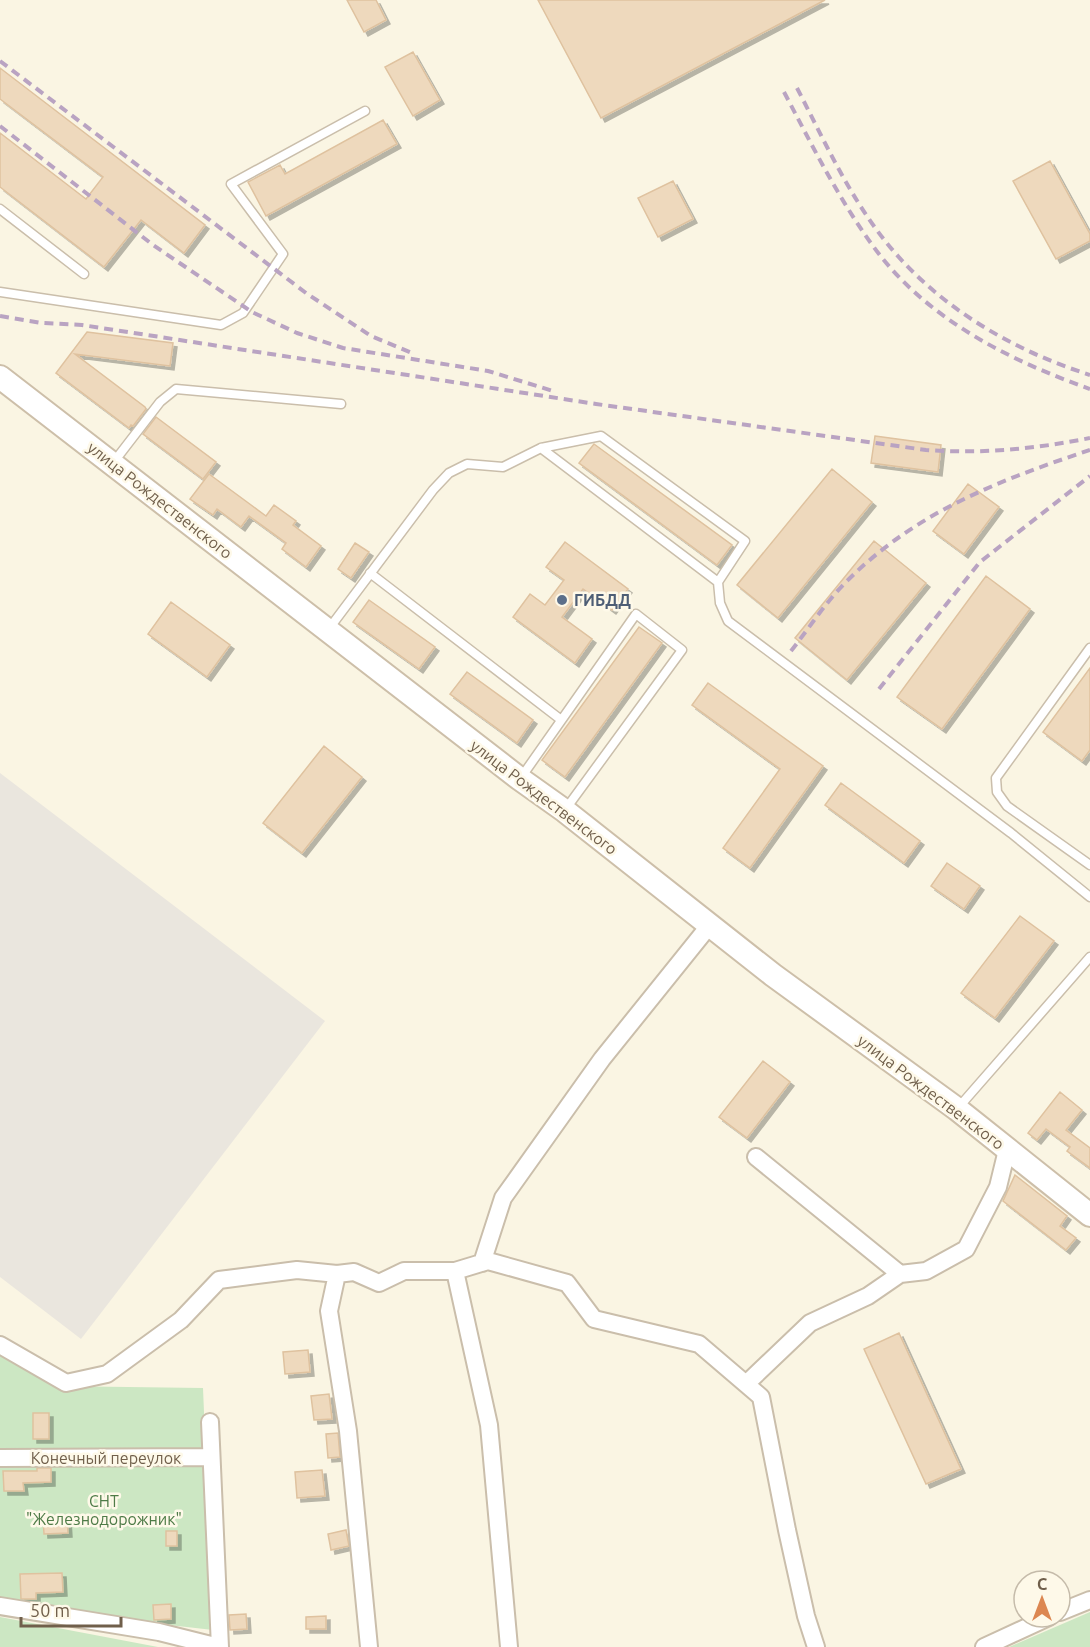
<svg xmlns="http://www.w3.org/2000/svg" width="1090" height="1647" viewBox="0 0 1090 1647" font-family="Ubuntu,sans-serif">
	<style>
		.industrial { fill: #eae6de }
		.green { fill: #cce7c3 }
		.building { fill: #eed9bd; stroke: #dfc29f; stroke-width: 1.5; filter: url(#shadow) }
		.lines { fill: none; stroke-linecap: round; stroke-linejoin: round }
		.lane-casing { stroke: #cabeab; stroke-width: 11 }
		.street-casing { stroke: #cabeab; stroke-width: 20 }
		.secondary-casing { stroke: #cdbfa9; stroke-width: 26 }
		.lane { stroke: #fff; stroke-width: 8 }
		.street { stroke: #fff; stroke-width: 16 }
		.secondary { stroke: #fff; stroke-width: 22 }
		.rail { stroke: #b9a3c2; stroke-width: 4; stroke-dasharray: 9 6; stroke-linecap: butt }
		.service-dot { fill: #5c6f8a; stroke: #fef9e9; stroke-width: 2 }
		.labels { text-anchor: middle; stroke-width: 5; stroke-linejoin: round; paint-order: stroke }
		.street-label { font-size: 16px; fill: #705f4b; stroke: #fef9e9 }
		.service-label { font-size: 16px; font-weight: bold; fill: #4e5e75; stroke: #fef9e9; text-anchor: start }
		.park-label { font-size: 16px; fill: #4e7b47; stroke: #fef9e9 }
	</style>
	<defs>
		<filter id="shadow"><feDropShadow dx="4" dy="4" stdDeviation="0" flood-color="#0004"/></filter>
	</defs>
	<rect width="100%" height="100%" fill="#faf5e3"/>
	<path class="industrial" d="M 0,773 L 325,1021 L 81,1339 L 0,1277 Z"/>
	<path class="green" d="M 0,1352 L 53,1386 L 203,1388 L 213,1630 L 134,1621 L 0,1600 Z
		M 1090,1612 L 1090,1647 L 1009,1647 Z
		M 0,1617 L 158,1647 L 0,1647 Z"/>
	<path class="building" d="M 347,0 L 376,0 L 386,20 L 364,32 Z
		M 538,0 L 825,0 L 601,118 Z
		M 413,52 L 440,100 L 413,116 L 385,67 Z
		M 0,68 L 205,225 L 184,253 L 141,220 L 104,267 L 0,187 L 0,133 L 86,199 L 103,177 L 0,99 Z
		M 383,120 L 397,144 L 266,216 L 248,182 L 280,165 L 285,174 Z
		M 1050,161 L 1090,234 L 1090,241 L 1056,259 L 1013,181 Z
		M 673,181 L 693,219 L 658,237 L 638,198 Z
		M 87,332 L 173,343 L 170,366 L 75,354 L 145,407 L 146,409 L 133,426 L 131,425 L 129,428 L 56,373 Z
		M 156,417 L 216,462 L 203,479 L 143,434 Z
		M 875,436 L 941,445 L 938,472 L 871,463 Z
		M 594,444 L 732,545 L 717,565 L 579,463 Z
		M 832,469 L 872,502 L 778,618 L 737,585 Z
		M 209,474 L 266,516 L 274,505 L 296,521 L 293,525 L 321,546 L 306,567 L 282,549 L 286,543 L 249,516 L 241,527 L 217,509 L 213,515 L 190,499 Z
		M 968,484 L 999,507 L 964,554 L 933,531 Z
		M 874,541 L 926,583 L 847,680 L 795,638 Z
		M 565,542 L 628,589 L 612,610 L 583,589 L 562,617 L 592,639 L 575,663 L 513,617 L 530,594 L 545,605 L 564,580 L 546,567 Z
		M 355,543 L 369,552 L 351,578 L 338,569 Z
		M 986,576 L 1030,609 L 942,729 L 897,697 Z
		M 369,600 L 435,647 L 419,669 L 353,622 Z
		M 171,602 L 230,645 L 207,677 L 148,634 Z
		M 639,627 L 662,643 L 565,777 L 542,760 Z
		M 1090,668 L 1090,750 L 1082,761 L 1043,732 Z
		M 467,672 L 533,720 L 517,743 L 450,694 Z
		M 708,683 L 823,766 L 750,868 L 723,848 L 780,769 L 692,705 Z
		M 324,746 L 362,777 L 302,853 L 263,823 Z
		M 841,783 L 920,841 L 904,863 L 825,805 Z
		M 947,863 L 980,886 L 964,909 L 931,886 Z
		M 1020,916 L 1054,941 L 995,1018 L 961,993 Z
		M 763,1061 L 790,1082 L 747,1138 L 719,1117 Z
		M 1060,1092 L 1082,1110 L 1066,1130 L 1090,1148 L 1090,1168 L 1067,1151 L 1070,1147 L 1046,1129 L 1037,1140 L 1028,1133 Z
		M 1015,1175 L 1067,1216 L 1060,1226 L 1076,1238 L 1066,1250 L 1003,1201 Z
		M 899,1333 L 961,1469 L 926,1484 L 864,1349 Z
		M 308,1350 L 310,1372 L 285,1374 L 283,1352 Z
		M 329,1394 L 332,1419 L 314,1420 L 311,1396 Z
		M 33,1413 L 49,1413 L 49,1439 L 33,1439 Z
		M 338,1433 L 340,1457 L 328,1458 L 326,1434 Z
		M 37,1468 L 51,1468 L 51,1482 L 23,1483 L 24,1491 L 4,1491 L 3,1471 L 37,1471 Z
		M 322,1470 L 325,1496 L 297,1498 L 295,1472 Z
		M 67,1517 L 68,1533 L 44,1534 L 43,1518 Z
		M 346,1530 L 349,1546 L 331,1550 L 328,1534 Z
		M 166,1531 L 177,1531 L 177,1546 L 166,1546 Z
		M 62,1573 L 63,1592 L 36,1593 L 36,1599 L 21,1599 L 20,1574 Z
		M 171,1604 L 171,1619 L 154,1620 L 153,1605 Z
		M 246,1614 L 247,1629 L 230,1630 L 229,1615 Z
		M 326,1616 L 326,1629 L 306,1629 L 306,1617 Z"/>
	<g class="lines">
		<defs>
			<path id="lane" d="M 0,209 L 84,274
				M 0,292 L 221,325 L 243,313 L 283,254 L 231,184 L 365,111
				M 541,448 L 718,582
				M 113,463 L 160,402 L 176,389 L 341,404
				M 370,573 L 560,719
				M 328,630 L 433,490 L 449,473 L 467,464 L 503,467 L 541,448 L 601,436 L 745,541 L 718,582 L 720,603 L 728,621 L 1011,833 L 1090,897
				M 1090,648 L 996,778 L 997,792 L 1007,806 L 1090,865
				M 520,779 L 636,614 L 682,650 L 565,810
				M 958,1108 L 1090,957"/>
			<path id="street" d="M 756,1157 L 900,1274
				M 482,1263 L 503,1198 L 602,1059 L 709,926
				M 455,1271 L 489,1425 L 509,1647
				M 337,1274 L 329,1311 L 348,1431 L 369,1647
				M 0,1345 L 66,1383 L 107,1374 L 181,1320 L 219,1280 L 297,1270 L 337,1274 L 354,1272 L 379,1283 L 404,1271 L 455,1271 L 488,1261 L 567,1283 L 594,1319 L 699,1344 L 761,1397 L 787,1530 L 806,1616 L 816,1647
				M 746,1384 L 810,1323 L 868,1296 L 900,1274 L 926,1271 L 966,1249 L 998,1187 L 1007,1150
				M 210,1422 L 220,1647
				M 0,1458 L 211,1457
				M 0,1606 L 159,1632 L 219,1647
				M 1060,1612 L 1090,1600
				M 984,1647 L 1049,1617"/>
			<path id="secondary" d="M 0,377 L 520,779 L 565,811 L 773,975 L 957,1109 L 1090,1215"/>
		</defs>
		<use href="#lane" class="lane-casing"/>
		<use href="#street" class="street-casing"/>
		<use href="#secondary" class="secondary-casing"/>
		<use href="#lane" class="lane"/>
		<use href="#street" class="street"/>
		<use href="#secondary" class="secondary"/>
		<path class="rail" d="M 0,61 L 306,293 L 371,336 L 412,353
			M 797,88 C 824,140 849,196 886,242 C 938,307 1012,350 1090,375
			M 784,92 C 812,145 838,198 873,246 C 925,318 1008,360 1090,389
			M 0,126 L 153,245 L 252,312 L 297,333 L 343,348 L 488,371 L 553,391
			M 0,316 L 42,323 L 82,325 L 596,404 L 926,450 C 982,454 1035,449 1090,438
			M 791,651 C 810,627 827,600 849,579 C 918,511 1000,480 1090,450
			M 879,689 L 980,562 L 1090,476"/>
	</g>
	<circle class="service-dot" cx="562" cy="600" r="6"/>
	<g class="labels">
		<g class="street-label">
			<text transform="translate(160 500) rotate(38)" y="6">улица Рождественского</text>
			<text transform="translate(544 797) rotate(37)" y="6">улица Рождественского</text>
			<text transform="translate(931 1092) rotate(37)" y="6">улица Рождественского</text>
			<text x="106" y="1464">Конечный переулок</text>
		</g>
		<g class="service-label">
			<text x="574" y="606">ГИБДД</text>
		</g>
		<g class="park-label">
			<text x="104" y="1507">СНТ<tspan x="104" dy="18">"Железнодорожник"</tspan></text>
		</g>
	</g>
	<g transform="translate(1042 1599)"><circle r="28" fill="#fef9e9" stroke="#c5bbaa" stroke-width="1.5"/>
	<path d="M0-4.5L10 22L0 15L-10 22Z" fill="#dc8751"/>
	<text y="-9" font-size="16" font-weight="bold" text-anchor="middle" fill="#705f4b">С</text>
	</g>
	<path d="M21 1617v9h100v-9" fill="none" stroke="#705f4b" stroke-width="3"/>
	<text x="30" y="1617" font-size="18" fill="#705f4b" stroke="#fef9e9" stroke-width="4.5" paint-order="stroke">50 m</text>
</svg>
